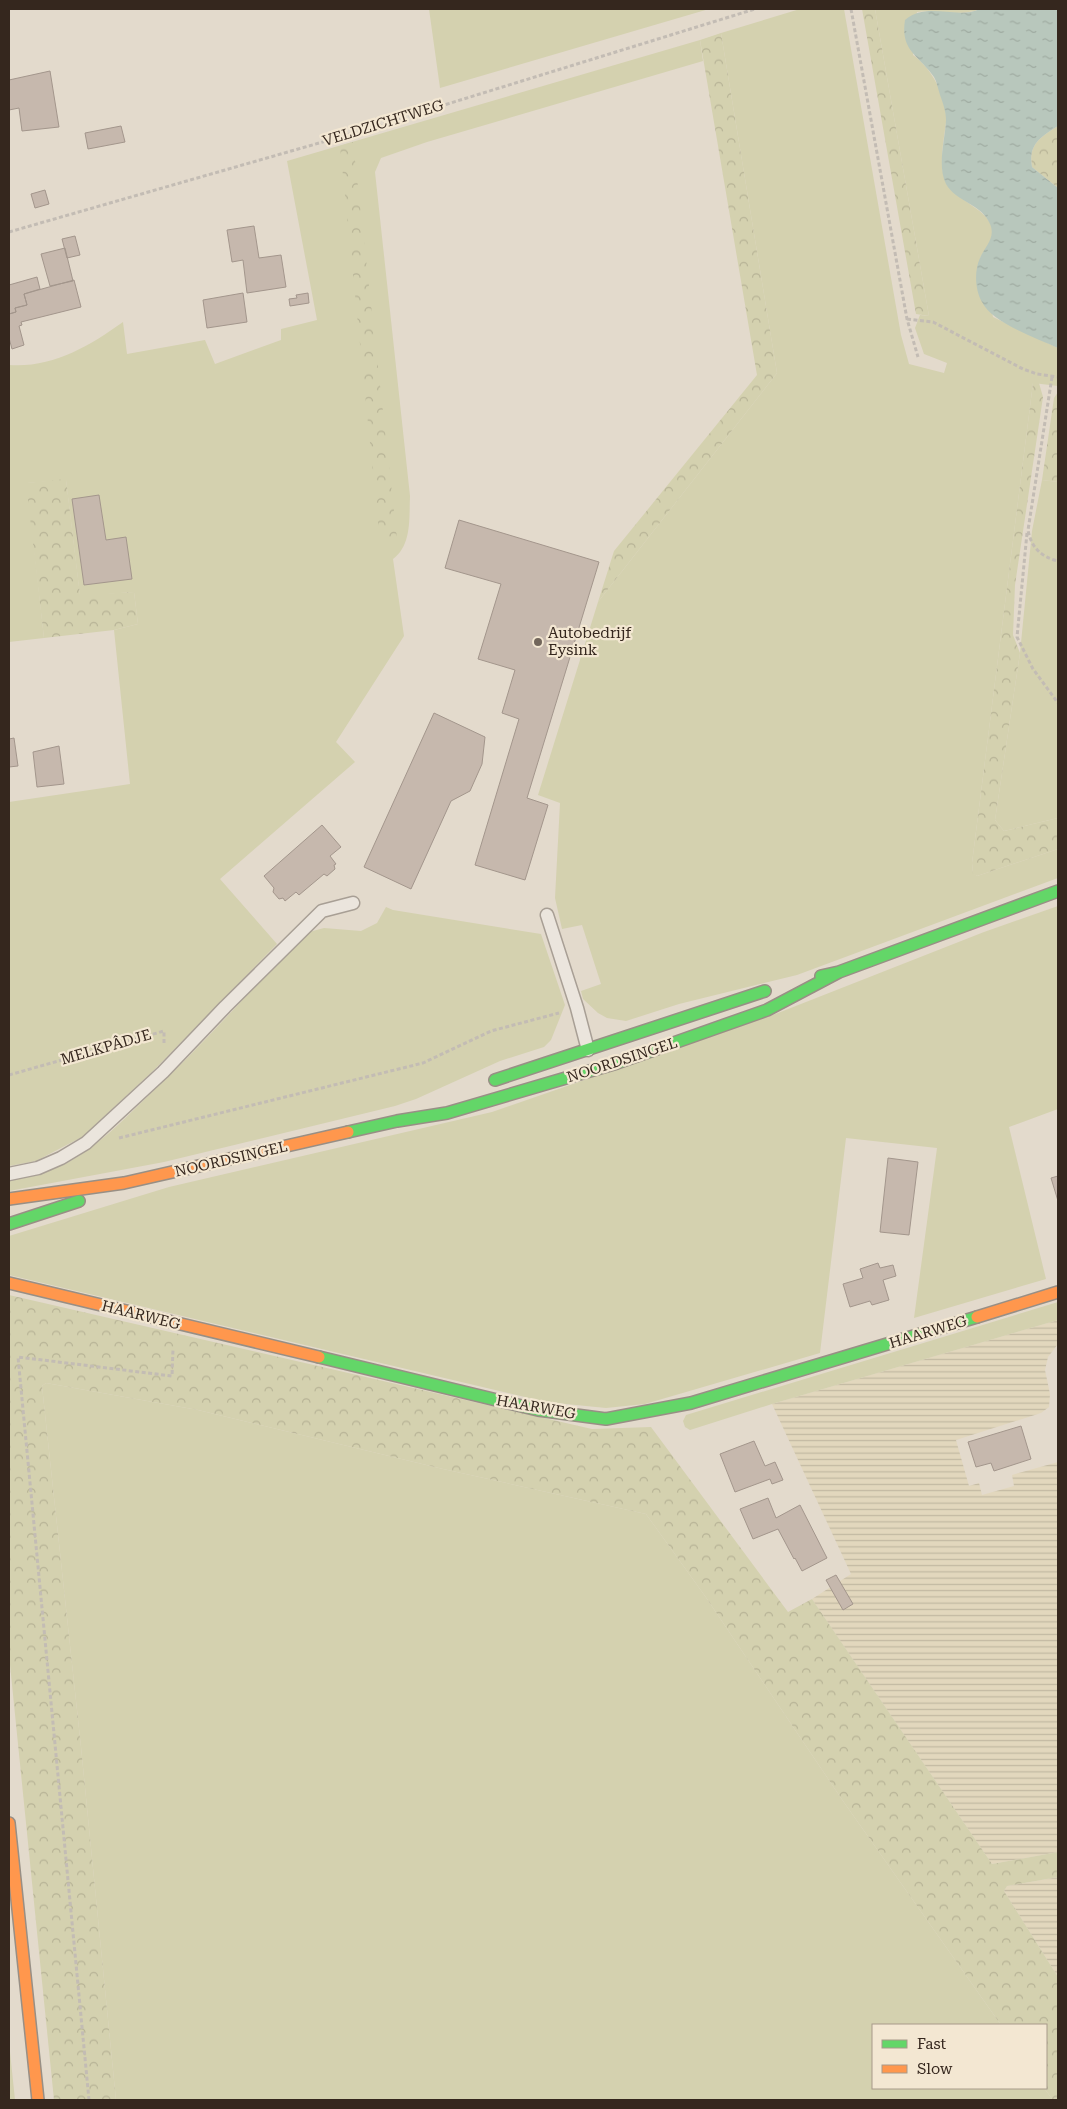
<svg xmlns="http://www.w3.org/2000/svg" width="1067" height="2109" viewBox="0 0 1067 2109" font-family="'Roboto Serif',serif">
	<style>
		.farmland { fill: url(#farmland-rules) }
		.green { fill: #d4d1af }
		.forest { fill: url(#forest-crowns) }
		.water { fill: url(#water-ripples) }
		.building { fill: #c6b8ad; stroke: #a3968c }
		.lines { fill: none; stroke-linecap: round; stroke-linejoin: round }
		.lane-casing { stroke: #a89f95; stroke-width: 15 }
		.fast-casing { stroke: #988f85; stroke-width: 14 }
		.slow-casing { stroke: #988f85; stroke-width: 14 }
		.path { stroke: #c3bcb4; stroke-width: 3; stroke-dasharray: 4 2.5; stroke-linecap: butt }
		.lane { stroke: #ebe5dd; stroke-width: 12 }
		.fast { stroke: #63d668; stroke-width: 11 }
		.slow { stroke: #ff974d; stroke-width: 11 }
		.poi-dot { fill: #72665b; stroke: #f3e7d2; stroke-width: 2 }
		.labels { text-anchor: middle; stroke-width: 4.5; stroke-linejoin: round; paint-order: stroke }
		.street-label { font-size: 15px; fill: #35271e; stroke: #f3e7d2 }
		.poi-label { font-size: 15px; fill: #35271e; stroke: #f3e7d2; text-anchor: start }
	</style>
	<defs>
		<pattern id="farmland-rules" width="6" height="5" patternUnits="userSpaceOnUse" patternTransform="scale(1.25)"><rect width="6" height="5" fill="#e2d7bd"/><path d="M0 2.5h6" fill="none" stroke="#c2b9a2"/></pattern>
		<pattern id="forest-crowns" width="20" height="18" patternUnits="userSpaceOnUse" patternTransform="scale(1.25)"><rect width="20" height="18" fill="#d4d1af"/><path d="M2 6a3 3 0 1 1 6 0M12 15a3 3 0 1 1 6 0" fill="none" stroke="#b7b396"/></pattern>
		<pattern id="water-ripples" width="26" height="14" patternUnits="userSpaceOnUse" patternTransform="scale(1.25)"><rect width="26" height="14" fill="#b8c7bc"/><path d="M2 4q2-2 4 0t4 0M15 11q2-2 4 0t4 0" fill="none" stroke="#9faba1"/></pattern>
	</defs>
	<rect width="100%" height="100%" fill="#e3dacc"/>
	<path class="farmland" d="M 1058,1320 L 1058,1344 L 1048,1357 L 1045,1370 L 1050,1394 L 1049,1407 L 1041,1413 L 956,1440 L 969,1486 L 979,1483 L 982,1495 L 1014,1486 L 1012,1475 L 1058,1462 L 1058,1852 L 992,1864 L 812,1599 L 851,1574 L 772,1404 Z
		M 1058,1877 L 1058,1977 L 1004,1891 L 1007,1886 Z"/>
	<path class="green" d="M 429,9 L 709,9 L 440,88 Z
		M 800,9 L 844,9 L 901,335 L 909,364 L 944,373 L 947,363 L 924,354 L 915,328 L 920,315 L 929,316 L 875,9 L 980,9 C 961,17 938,10 917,12 L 913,55 C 932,68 948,99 946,122 C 944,141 938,164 946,182 C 954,202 999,211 992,238 C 989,245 984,251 980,258 L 993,317 L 1058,348 L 1058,386 L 1033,383 L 972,863 L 973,873 L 977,876 L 1058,849 L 1058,878 L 797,975 L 679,1004 L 626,1021 L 607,1018 L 598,1013 L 583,999 L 581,991 L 601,984 L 582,925 L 562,929 L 555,898 L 560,803 L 538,795 L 598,602 L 777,373 L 721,33 Z
		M 700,40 L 703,61 L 427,142 L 381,158 L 375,172 L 410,496 C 409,518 412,545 393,559 L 404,636 L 336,742 L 355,762 L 220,879 L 277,944 L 154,1070 L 82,1137 L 36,1161 L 9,1166 L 9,802 L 130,784 L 114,630 L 138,624 L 134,592 L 80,596 L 66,480 L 27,483 L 44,638 L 9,642 L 9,365 C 52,368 88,347 123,322 L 127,354 L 205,340 L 215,364 L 281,340 L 281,329 L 317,320 L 287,161 Z
		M 1042,480 L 1058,482 L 1058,818 L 1004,831 L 995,820 L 1020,653 L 1032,531 Z
		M 1058,906 L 1058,1109 L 1009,1127 L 1046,1279 L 914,1318 L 937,1148 L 846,1138 L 820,1353 L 645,1404 L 606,1408 L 546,1402 L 9,1275 L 9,1236 L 169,1187 L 492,1112 L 778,1013 L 984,932 Z
		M 386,907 L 393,910 L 541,934 L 565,1005 L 551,1040 L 544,1047 L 500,1061 L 416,1099 L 395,1106 L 164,1162 L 9,1191 L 9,1180 C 28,1176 50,1172 67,1163 C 98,1146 121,1122 146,1098 C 201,1047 251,990 302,936 L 309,932 L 324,928 L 361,931 L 377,923 Z
		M 1058,1302 L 1058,1320 L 772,1404 L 690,1430 L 685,1427 L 683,1421 L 686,1415 Z
		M 46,1383 L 198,1410 L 443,1469 L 646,1514 L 705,1596 L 843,1801 L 1001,2025 L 873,2025 L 873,2088 L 1044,2088 L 1053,2100 L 116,2100 L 81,1747 L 42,1386 Z
		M 9,2042 L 15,2100 L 9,2100 Z"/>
	<path class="forest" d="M 862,9 L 875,9 L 929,316 L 916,314 Z
		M 721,33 L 777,373 L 598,602 L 614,551 L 757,375 L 700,40 Z
		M 1058,126 L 1058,188 L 1032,167 C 1028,145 1040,137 1058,126 Z
		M 353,142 L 397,538 L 380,542 L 340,146 Z
		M 1033,383 L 1039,383 L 1043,397 L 1015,585 L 1013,635 L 1020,653 L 995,820 L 1004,831 L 1058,818 L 1058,849 L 977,876 L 973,874 L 972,863 Z
		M 1058,392 L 1058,482 L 1042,480 L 1054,398 Z
		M 66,479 L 80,595 L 134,592 L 138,624 L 114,630 L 44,638 L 26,483 Z
		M 9,1295 L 592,1429 L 651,1427 L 788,1612 L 812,1599 L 992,1864 L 1058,1852 L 1058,1877 L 1007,1886 L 1004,1891 L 1058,1977 L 1058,2100 L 1053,2100 L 1044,2088 L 1046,2088 L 1046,2025 L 1001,2025 L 843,1801 L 705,1596 L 646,1514 L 443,1469 L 198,1410 L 46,1383 L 42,1386 L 81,1747 L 116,2100 L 54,2100 L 9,1655 Z"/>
	<path class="water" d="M 980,9 L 1058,9 L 1058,126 C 1040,137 1028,145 1032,167 L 1058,188 L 1058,348 C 1037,338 992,323 982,302 C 975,290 974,271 980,258 C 985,246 996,238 990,224 C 982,204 956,202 946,184 C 937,165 945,141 946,120 C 946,112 943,103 940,95 C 938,89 937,82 934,77 C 919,55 900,51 905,20 C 927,1 956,20 980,9 Z"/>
	<path class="building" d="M 50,71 L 59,127 L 22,131 L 19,108 L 9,110 L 9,80 Z
		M 121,126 L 125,142 L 88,149 L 85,133 Z
		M 45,190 L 49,204 L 35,208 L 31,194 Z
		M 254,226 L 259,258 L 281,255 L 286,287 L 247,293 L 243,260 L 232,262 L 227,230 Z
		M 75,236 L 80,255 L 67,258 L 62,239 Z
		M 65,248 L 73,281 L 50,286 L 41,254 Z
		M 37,277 L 40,289 L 24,294 L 27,305 L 15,308 L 16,312 L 9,314 L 9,285 Z
		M 74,280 L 81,307 L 21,322 L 22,325 L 19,326 L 24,345 L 12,349 L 9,338 L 9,314 L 16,312 L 15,308 L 27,305 L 24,294 Z
		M 243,293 L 247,322 L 207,328 L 203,300 Z
		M 308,293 L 309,303 L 290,306 L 289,299 L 297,298 L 296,295 Z
		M 99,495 L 106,540 L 126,537 L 132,579 L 84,585 L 72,499 Z
		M 459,520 L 599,562 L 527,798 L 548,805 L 525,880 L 475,865 L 519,719 L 502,713 L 515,670 L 478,659 L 501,584 L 445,568 Z
		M 434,713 L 485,737 L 482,764 L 470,791 L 451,801 L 411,889 L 364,867 Z
		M 14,738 L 18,766 L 9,767 L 9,739 Z
		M 59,746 L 64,784 L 37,787 L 33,752 Z
		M 322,825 L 341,847 L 330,856 L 336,864 L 334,865 L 335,869 L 327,876 L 324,874 L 299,895 L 296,892 L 285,901 L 283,898 L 279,899 L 273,892 L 274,888 L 264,876 Z
		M 888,1158 L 918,1162 L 909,1235 L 880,1232 Z
		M 1058,1176 L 1058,1201 L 1051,1178 Z
		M 878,1263 L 880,1268 L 893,1265 L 896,1276 L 883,1280 L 889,1300 L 872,1305 L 870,1301 L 850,1307 L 843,1284 L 863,1278 L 860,1269 Z
		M 1021,1426 L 1031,1459 L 994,1471 L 991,1463 L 976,1467 L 968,1442 Z
		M 754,1441 L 765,1466 L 775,1462 L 783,1480 L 772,1484 L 770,1479 L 735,1492 L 720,1454 Z
		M 768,1498 L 776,1518 L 800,1505 L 827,1558 L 802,1571 L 795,1558 L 794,1559 L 778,1529 L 753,1539 L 740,1509 Z
		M 836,1575 L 853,1604 L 843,1610 L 826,1580 Z"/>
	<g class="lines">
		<defs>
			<path id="lane" d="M 547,915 L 577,1008 L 588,1050
				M 9,1174 L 38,1168 L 61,1158 L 86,1143 L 163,1072 L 225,1007 L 322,911 L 353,903"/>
			<path id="fast" d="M 821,976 L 839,972 L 1058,891
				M 495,1080 L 765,991
				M 348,1132 L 397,1121 L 447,1113 L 617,1063 L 767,1010 L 839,972
				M 9,1224 L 79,1201
				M 319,1357 L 538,1410 L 606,1419 L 691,1403 L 977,1317"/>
			<path id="slow" d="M 9,1199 L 124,1183 L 348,1132
				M 9,1283 L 319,1357
				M 977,1317 L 1058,1292
				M 9,1823 L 38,2100"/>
		</defs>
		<use href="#lane" class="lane-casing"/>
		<use href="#fast" class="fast-casing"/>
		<use href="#slow" class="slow-casing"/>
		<path class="path" d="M 851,9 L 907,319 L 918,357
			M 9,232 L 347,135 L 755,9
			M 907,319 L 933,322 L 1023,369 L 1037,374 L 1058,377
			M 1052,377 L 1028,530 C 1031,547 1041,557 1058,561
			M 1027,533 L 1017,637 L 1033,669 L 1058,703
			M 9,1075 L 164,1031 L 164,1044
			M 119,1138 L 423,1063 L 491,1031 L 559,1013
			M 89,2100 L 18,1357 L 172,1376 L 173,1349"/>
		<use href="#lane" class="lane"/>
		<use href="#fast" class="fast"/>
		<use href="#slow" class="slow"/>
	</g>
	<circle class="poi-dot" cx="538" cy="642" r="5"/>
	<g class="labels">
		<g class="street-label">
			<text transform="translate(383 123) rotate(-17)" y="5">VELDZICHTWEG</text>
			<text transform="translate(106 1047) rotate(-16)" y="5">MELKPÂDJE</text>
			<text transform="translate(622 1060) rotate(-18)" y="5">NOORDSINGEL</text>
			<text transform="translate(231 1159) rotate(-13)" y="5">NOORDSINGEL</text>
			<text transform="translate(141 1315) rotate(14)" y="5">HAARWEG</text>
			<text transform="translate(928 1332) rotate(-17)" y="5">HAARWEG</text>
			<text transform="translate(536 1407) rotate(10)" y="5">HAARWEG</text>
		</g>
		<g class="poi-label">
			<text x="548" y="638">Autobedrijf<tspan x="548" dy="17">Eysink</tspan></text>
		</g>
	</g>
	<rect width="1067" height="2109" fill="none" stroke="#35271e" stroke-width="20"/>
	<rect x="872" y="2024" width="175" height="65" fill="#f3e7d2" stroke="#a79a8a"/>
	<rect x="882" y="2040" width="25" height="8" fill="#63d668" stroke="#a79a8a"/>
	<text x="917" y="2049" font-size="15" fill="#35271e">Fast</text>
	<rect x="882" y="2065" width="25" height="8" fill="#ff974d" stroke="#a79a8a"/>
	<text x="917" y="2074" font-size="15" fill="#35271e">Slow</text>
</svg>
